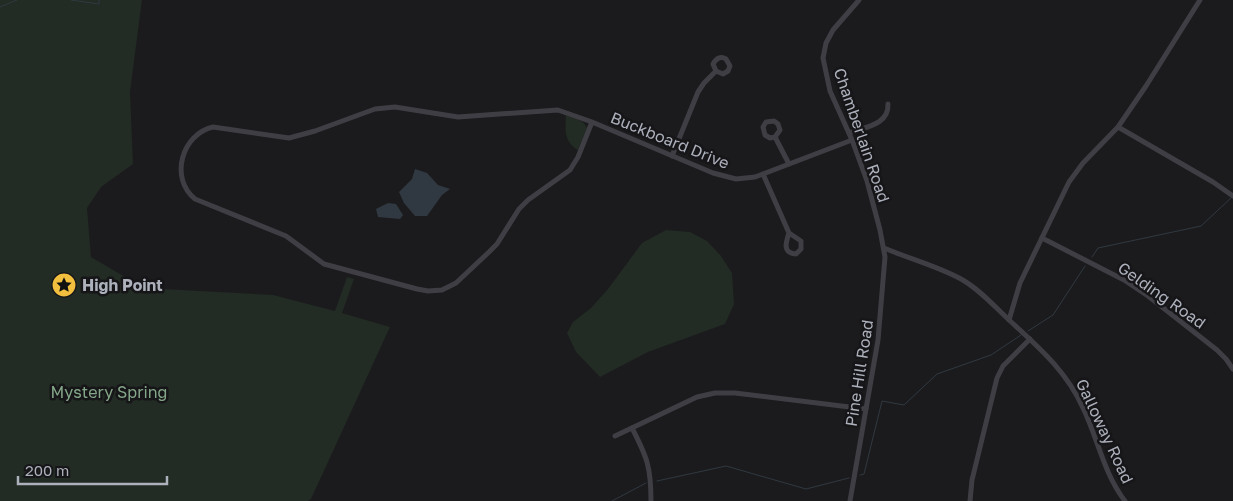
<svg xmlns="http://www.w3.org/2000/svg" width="1233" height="501" viewBox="0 0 1233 501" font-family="'Golos Text',sans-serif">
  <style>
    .green { fill: #222b24 }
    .water { fill: #303941 }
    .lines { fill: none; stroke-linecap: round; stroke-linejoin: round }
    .stream { stroke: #303941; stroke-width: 1 }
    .street { stroke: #3e3e44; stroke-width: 5 }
    .labels { text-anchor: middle; stroke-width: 5; stroke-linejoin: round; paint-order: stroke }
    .street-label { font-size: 16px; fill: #adb1bc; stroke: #161518 }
    .poi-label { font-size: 16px; font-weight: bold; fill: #adb1bc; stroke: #161518; text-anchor: start }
    .park-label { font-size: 16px; fill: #85a789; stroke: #161518 }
  </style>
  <rect width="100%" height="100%" fill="#1b1b1d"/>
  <g class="green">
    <polygon points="0,0 142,0 130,92 133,164 101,187 87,208 91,257 144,288 273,295 335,311 347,277 354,279 342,313 390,327 311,499 308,501 0,501"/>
    <path d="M566 115C574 118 584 120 587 128L578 150C564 142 565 130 566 115Z"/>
    <polygon points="666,230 690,232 707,241 721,256 732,273 734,304 725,324 648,352 600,377 576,352 567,333 573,322 591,308 608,289 642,243"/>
  </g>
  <g class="water">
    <polygon points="415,169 427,173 438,185 450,189 442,195 427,216 415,216 404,203 399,192 412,179"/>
    <polygon points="388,203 396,204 403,215 400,219 378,217 376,209"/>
  </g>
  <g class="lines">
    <g class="stream">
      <polyline points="71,0 99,4 99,0"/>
      <polyline points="0,7 17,0"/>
      <polyline points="1092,257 1098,248 1201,226 1232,197"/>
      <polyline points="1028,331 1053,315 1085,266"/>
      <polyline points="860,475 864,474 882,401 904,405 937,374 991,355 1021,335"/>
      <polyline points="657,481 726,466 806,489 849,478"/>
      <polyline points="612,501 646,483"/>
    </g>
    <g class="street">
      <path d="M592 122 558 110 458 117 395 107 375 109 315 131 289 138 213 127C182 134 169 178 195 199L286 236 324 264 417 289 428 291 442 290 456 283 489 252 497 244 519 209 528 200 570 170 578 157 592 122 713 173 736 179 755 177 852 140"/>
      <polyline points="1118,127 1213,182 1233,196"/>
      <path d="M849 133C865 127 889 125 888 104"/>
      <polyline points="775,137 770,138 765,135 763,127 766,122 774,121 778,124 780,130 775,137 789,164"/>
      <path d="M672 156 698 92 704 83 716 71 723 74 728 71 730 66 726 59C721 56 716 58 713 64L716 71"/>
      <path d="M763 174 789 233 801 241V249L796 254C782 253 786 242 789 233"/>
      <polyline points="1042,238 1124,280 1148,296 1217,350 1226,359 1233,369"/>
      <path d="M884 248C910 259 937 266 961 279 979 289 993 305 1008 319 1037 346 1066 370 1083 408 1098 439 1104 474 1125 501"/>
      <polyline points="1009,320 1020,283 1069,182 1083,163 1118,127 1146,86 1200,0"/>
      <path d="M632 428C647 457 651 467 651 501"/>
      <polyline points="615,436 697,397 715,393 735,393 866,409"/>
      <polyline points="850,501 878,340 885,257 880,230 867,181 852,140 830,91 823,58 826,43 833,30 859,0"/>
      <polyline points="970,501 972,480 997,378 1003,366 1030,339"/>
    </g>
  </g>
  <defs>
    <symbol id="sight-disc" viewBox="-11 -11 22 22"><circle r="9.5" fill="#f2bf3e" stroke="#161518"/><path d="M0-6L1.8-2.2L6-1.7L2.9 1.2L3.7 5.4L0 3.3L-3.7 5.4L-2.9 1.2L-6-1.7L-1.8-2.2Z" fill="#111"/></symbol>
  </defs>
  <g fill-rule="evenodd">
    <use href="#sight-disc" x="50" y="271" width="28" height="28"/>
  </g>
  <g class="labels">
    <g class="street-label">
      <text transform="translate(862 135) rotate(71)" y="6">Chamberlain Road</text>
      <text transform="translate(670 140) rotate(22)" y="6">Buckboard Drive</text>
      <text transform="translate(1162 295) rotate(35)" y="6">Gelding Road</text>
      <text transform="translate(859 373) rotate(-81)" y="6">Pine Hill Road</text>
      <text transform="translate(1105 431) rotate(65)" y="6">Galloway Road</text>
    </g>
    <g class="poi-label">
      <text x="82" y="291">High Point</text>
    </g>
    <g class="park-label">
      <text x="109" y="398">Mystery Spring</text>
    </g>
  </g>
  <path d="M18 476v8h149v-8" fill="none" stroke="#adb1bc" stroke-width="2.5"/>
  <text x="25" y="476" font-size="15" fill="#adb1bc" stroke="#161518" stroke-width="4" paint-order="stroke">200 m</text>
</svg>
